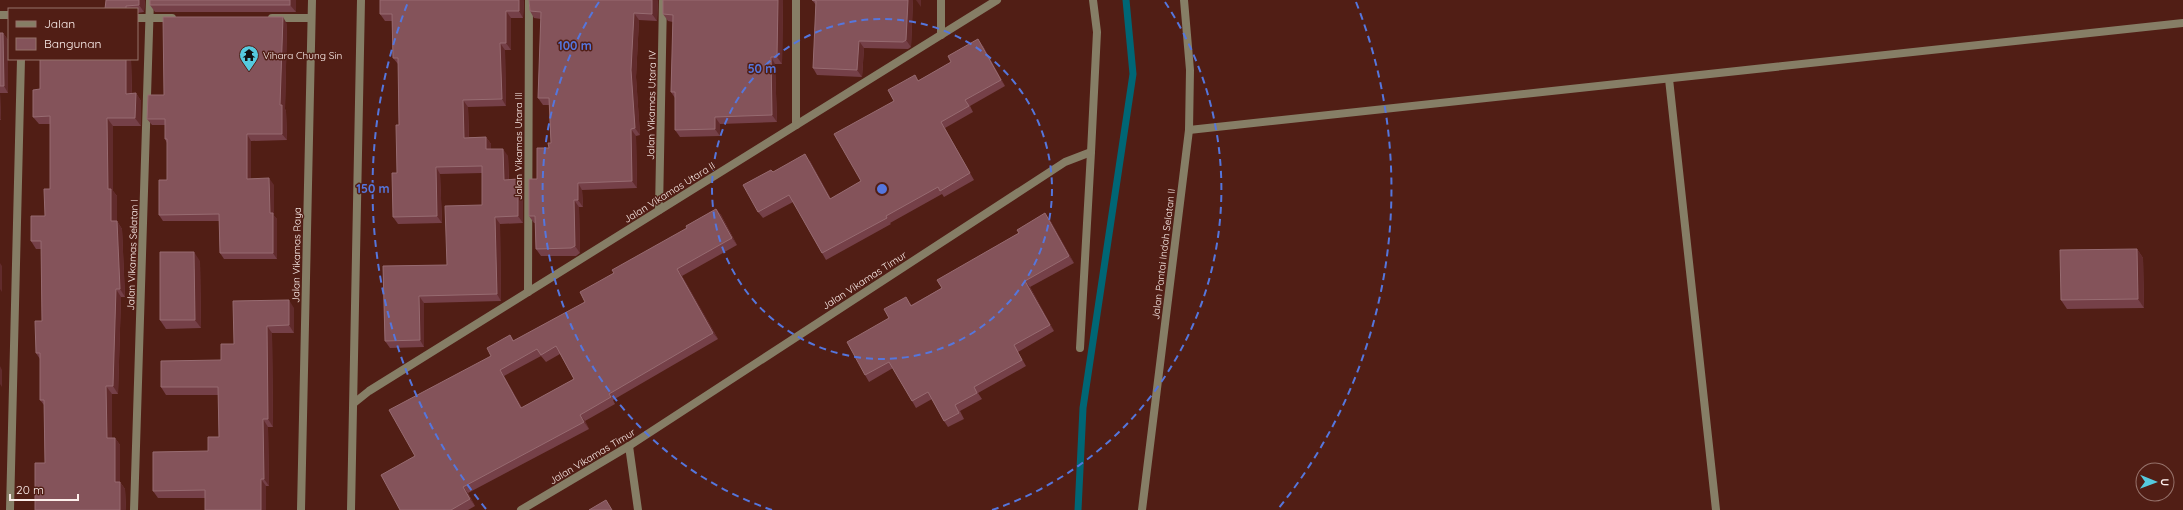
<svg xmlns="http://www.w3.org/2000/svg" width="2183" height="510" viewBox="0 0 2183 510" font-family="Quicksand,sans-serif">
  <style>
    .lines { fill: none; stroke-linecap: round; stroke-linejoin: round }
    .stream { stroke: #006675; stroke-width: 7 }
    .lane { stroke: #867e66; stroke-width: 8 }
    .street { stroke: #867e66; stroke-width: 8 }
    .wall { fill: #754048; fill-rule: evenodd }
    .shaded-wall { fill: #612b2c }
    .building { fill: #84535a; stroke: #976b71; fill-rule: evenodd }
    .ring { fill: none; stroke: #5576dd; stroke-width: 2; stroke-dasharray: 7 5 }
    .labels { text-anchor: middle; stroke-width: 3; stroke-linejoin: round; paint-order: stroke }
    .poi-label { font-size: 10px; fill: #fdefec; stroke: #511e15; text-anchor: start }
    .street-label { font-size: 10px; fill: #fdefec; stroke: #511e15 }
    .centre { fill: #5576dd; stroke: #511e15; stroke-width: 2 }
    .ring-label { font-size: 12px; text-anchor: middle; font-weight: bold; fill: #5576dd; stroke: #511e15; stroke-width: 3; stroke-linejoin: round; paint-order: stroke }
  </style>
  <rect width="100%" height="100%" fill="#511e15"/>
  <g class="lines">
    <polyline class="stream" points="1078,510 1083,408 1133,74 1126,0"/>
    <g class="lane">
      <polyline points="1669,79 1716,510"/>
      <polyline points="1189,130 2183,23"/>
    </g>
    <g class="street">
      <polyline points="0,15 9,15"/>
      <polyline points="137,18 172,18"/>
      <polyline points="272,18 311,18"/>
      <polyline points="941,35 941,0"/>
      <polyline points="796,125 796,0"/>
      <polyline points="659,210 663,0"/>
      <polyline points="528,292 529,0"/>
      <polyline points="1080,348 1091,152"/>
      <polyline points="354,403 369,391 997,0"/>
      <polyline points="629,446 638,510"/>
      <polyline points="10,510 21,59"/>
      <polyline points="134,510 150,0"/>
      <polyline points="301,510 312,0"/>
      <polyline points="351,510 361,0"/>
      <polyline points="521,510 629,446 1065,162 1091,152 1097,32 1093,0"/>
      <polyline points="1142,510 1189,130 1190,70 1184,0"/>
    </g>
  </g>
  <g class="wall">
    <polygon points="145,0 144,12 137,13 137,9 105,9"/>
    <polygon points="150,0 296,0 296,12 155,12 150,5"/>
    <polygon points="380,0 524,0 523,18 511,18 511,50 505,50 506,106 468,107 469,137 486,137 491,144 491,149 508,156 509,180 523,186 523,223 500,224 501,301 424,303 424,347 390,348 385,341 383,266 447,265 482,205 482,173 440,174 442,223 398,224 393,217 397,173 399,125 398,64 393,58 392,21 385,21 380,14"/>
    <polygon points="529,0 658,0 657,21 639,20 636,77 640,135 636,136 637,188 582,190 583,207 579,207 580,253 576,256 541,256 536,249 535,223 534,223 529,216 537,179 549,148 551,143 549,105 543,105 538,98 541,19 534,18 530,11"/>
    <polygon points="783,0 782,64 775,64 777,122 720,124 720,136 680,137 675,130 675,98 671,92 673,22 668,21 663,14"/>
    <polygon points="812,0 913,0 911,47 908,49 864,48 862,77 817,75 813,68 816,5"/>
    <polygon points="287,24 285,109 286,111 287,140 251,141 251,179 274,185 274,216 277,219 277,259 224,259 220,253 219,221 163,221 159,215 167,180 167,143 165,139 165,125 152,125 147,119 164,95"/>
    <polygon points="0,33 3,33 8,40 8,93 0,93 1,120 0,120"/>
    <polygon points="983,46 1005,86 970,106 973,112 945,128 974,180 944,197 942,194 890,223 891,224 826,260 822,253 793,202 763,218 758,212 773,172 810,161 831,199 861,181 894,101 919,80"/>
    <polygon points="40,59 131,59 132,94 136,93 141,101 141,126 113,126 113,191 117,196 117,221 122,229 125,297 121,297 118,394 112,394 112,438 115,438 120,445 120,482 125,489 126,510 35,510 45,463 44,405 40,400 40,359 36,353 42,321 41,249 36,249 31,241 45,216 50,189 50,124 39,124 33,117 40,89"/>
    <path d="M716 209 721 215 737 245 682 276 718 339 613 400 615 404 585 421 589 429 468 493 475 506 468 510H400L415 456 491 356 510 335 514 341 585 302 614 273 687 228ZM560 354 574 379 522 408 504 376 541 356 546 362Z"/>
    <polygon points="1050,220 1074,263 1030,287 1054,331 1018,352 1026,366 978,393 982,399 960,411 964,419 948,427 944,421 932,399 916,408 912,401 893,368 869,382 865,375 889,318 910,303 911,305 942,288 1019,233"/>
    <polygon points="2137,249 2143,258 2144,308 2067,309 2061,300"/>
    <polygon points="200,261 201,328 166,329 160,320"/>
    <polygon points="294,308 294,333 272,333 273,427 268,427 269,486 266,486 205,498 158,498 153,491 208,451 219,437 218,395 166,395 161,387 221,360 234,344"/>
  </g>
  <g class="shaded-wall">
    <polygon points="139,0 145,0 144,12 139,5"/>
    <polygon points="290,0 296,0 296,12 290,5"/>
    <polygon points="519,0 524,0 523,18 519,11"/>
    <polygon points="652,0 658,0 657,21 652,14"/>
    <polygon points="778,0 783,0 782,64 777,57"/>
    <polygon points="908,0 913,0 911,47 906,40"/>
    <polygon points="916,0 921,0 921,7"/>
    <polygon points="506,11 511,18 511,50 506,43"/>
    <polygon points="634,13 639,20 636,77 640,135 635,128 631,70"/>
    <polygon points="283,17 287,24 285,109 286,111 287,140 282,134 280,105"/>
    <polygon points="3,33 8,40 8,93 4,86"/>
    <polygon points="978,39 983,46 1005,86 1001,80"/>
    <polygon points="859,41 864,48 862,77 857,70"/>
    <polygon points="500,43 505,50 506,106 502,99"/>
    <polygon points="771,57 775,64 777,122 772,115"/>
    <polygon points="126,59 131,59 132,101 126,94"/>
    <polygon points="0,93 1,120 0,119"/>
    <polygon points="136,93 141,101 141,126 135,118"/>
    <polygon points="463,100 468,107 469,145 464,138"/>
    <polygon points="715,117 720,124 720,136 715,129"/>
    <polygon points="107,118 113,126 113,191 117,196 117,229 111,221 108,189"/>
    <polygon points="941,122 945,128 974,180 970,173"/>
    <polygon points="631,129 636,136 637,188 632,181"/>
    <polygon points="247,134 251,141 251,185 247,179"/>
    <polygon points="486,137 491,144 491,156 486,149"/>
    <polygon points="503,149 508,156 509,187 504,180"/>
    <polygon points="805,154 810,161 834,205 830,199"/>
    <polygon points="436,167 440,174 442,223 437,216"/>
    <polygon points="269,178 274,185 274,216 277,219 277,259 273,253 270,213"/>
    <polygon points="518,179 523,186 523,223 518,216"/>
    <polygon points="578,183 582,190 583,207 578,200"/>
    <polygon points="574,200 579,207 580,253 575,246"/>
    <polygon points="716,209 721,215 737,245 732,238"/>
    <polygon points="1045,213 1050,220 1074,263 1069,256"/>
    <polygon points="495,217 500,224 501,301 497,294"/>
    <polygon points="117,221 122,229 125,297 120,289"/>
    <polygon points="2137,249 2143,258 2144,308 2138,299"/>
    <polygon points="194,252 200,261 201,328 195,320"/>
    <polygon points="0,263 2,266 2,292 0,289"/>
    <polygon points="677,269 682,276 718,339 713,333"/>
    <polygon points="1025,281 1030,287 1054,331 1050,325"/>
    <polygon points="116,289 121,297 118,394 113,386"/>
    <polygon points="419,296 424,303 424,347 420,340"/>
    <polygon points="289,300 294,308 294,333 289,325"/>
    <polygon points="267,326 272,333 273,427 268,419"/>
    <polygon points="0,366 2,370 2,387 0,384"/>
    <polygon points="500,370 504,376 526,415 521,408"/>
    <polygon points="106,386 112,394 112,446 107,438"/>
    <polygon points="580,415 585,421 589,429 584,422"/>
    <polygon points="263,419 268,427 269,486 264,479"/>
    <polygon points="115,438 120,445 120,482 125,489 126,510 120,510 115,482"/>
    <polygon points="261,479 266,486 266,510 261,510"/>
    <polygon points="463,487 468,493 475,506 470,499"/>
  </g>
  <g class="building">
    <polygon points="106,0 139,0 139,5 126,6 126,9 105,9"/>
    <rect x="150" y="0" width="140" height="5"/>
    <polygon points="380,0 519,0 519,11 506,11 506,43 500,43 502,99 463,100 464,138 486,137 486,149 503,149 504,180 518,179 518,216 495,217 497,294 419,296 420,340 385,341 383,266 447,265 445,206 482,205 482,166 436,167 437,216 393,217 392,173 397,173 396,125 399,125 398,58 393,58 392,14 380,14"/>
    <polygon points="529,0 652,0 652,14 634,13 631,70 635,128 631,129 632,181 578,183 578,200 574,200 575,246 571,248 536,249 535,216 529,216 529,179 537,179 537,148 549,148 548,143 551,143 549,98 538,98 541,12 530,11"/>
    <polygon points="663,0 778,0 777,57 771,57 772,115 715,117 715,129 675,130 675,92 671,92 673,15 663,14"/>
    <polygon points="812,0 908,0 906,40 903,42 859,41 857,70 813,68 816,1"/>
    <polygon points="163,17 283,17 280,105 282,105 282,134 247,134 247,179 269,178 270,213 273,213 273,253 220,253 219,214 159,215 159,180 167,180 167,139 165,139 165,119 147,119 148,95 164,95"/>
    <polygon points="0,33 3,33 4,86 0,86"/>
    <polygon points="978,39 1001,80 965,100 969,106 941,122 970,173 940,191 938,187 886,216 887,218 822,253 789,195 758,212 743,185 771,170 773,172 805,154 830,199 861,181 834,134 894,101 888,90 915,75 918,81 951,62 948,56"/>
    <polygon points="40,59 126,59 126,94 136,93 135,118 107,118 108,189 111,189 111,221 117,221 120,289 116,289 113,386 106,386 107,438 115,438 115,482 120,482 120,510 35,510 35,463 45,463 44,400 40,400 40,353 36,353 35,321 42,321 41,241 31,241 31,216 45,216 44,189 50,189 50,116 33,117 33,90 40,89"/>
    <path d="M716 209 732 238 677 269 713 333 609 394 611 397 580 415 584 422 463 487 470 499 451 510H400L381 475 415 456 389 410 491 356 487 348 510 335 513 341 585 302 580 292 614 273 612 270 687 228 686 226ZM556 346 574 379 521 408 500 370 537 349 541 355Z"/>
    <polygon points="1045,213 1069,256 1025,281 1050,325 1014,345 1022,360 974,387 977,393 955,405 959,413 944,421 928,392 912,401 889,362 865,375 847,342 889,318 884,309 906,297 911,306 942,288 937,280 1019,233 1017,230"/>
    <polygon points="2137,249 2138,299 2061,300 2060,250"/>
    <polygon points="160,252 194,252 195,320 160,320"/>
    <polygon points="289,300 289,325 267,326 268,419 263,419 264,479 261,479 261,510 205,510 205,490 153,491 153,452 208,451 208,437 219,437 218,387 161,387 161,361 221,360 221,344 234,344 233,301"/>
    <polygon points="606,500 612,510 589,510"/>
  </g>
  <g class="ring">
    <circle cx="882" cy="189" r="170"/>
    <path d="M772 510A339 339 0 0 1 599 2M1165 2A339 339 0 0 1 992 510"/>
    <path d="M486 509A509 509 0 0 1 408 2M1356 2A509 509 0 0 1 1278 509"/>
  </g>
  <defs>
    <symbol id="temple-pin" viewBox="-11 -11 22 30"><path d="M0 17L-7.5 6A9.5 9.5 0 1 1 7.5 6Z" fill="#55cadf" stroke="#511e15"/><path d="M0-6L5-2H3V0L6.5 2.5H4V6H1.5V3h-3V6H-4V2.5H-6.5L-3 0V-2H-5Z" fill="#111"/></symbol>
  </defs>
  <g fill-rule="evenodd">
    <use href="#temple-pin" x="238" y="44" width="22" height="30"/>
  </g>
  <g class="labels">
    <g class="poi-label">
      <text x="263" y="59">Vihara Chung Sin</text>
    </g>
    <g class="street-label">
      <text transform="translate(651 105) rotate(-89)" y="4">Jalan Vikamas Utara IV</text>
      <text transform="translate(518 146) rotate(-90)" y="4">Jalan Vikamas Utara III</text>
      <text transform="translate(669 192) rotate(-32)" y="4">Jalan Vikamas Utara II</text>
      <text transform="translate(1163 254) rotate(-83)" y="4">Jalan Pantai Indah Selatan II</text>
      <text transform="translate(132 255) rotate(-88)" y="4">Jalan Vikamas Selatan I</text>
      <text transform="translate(296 255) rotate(-89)" y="4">Jalan Vikamas Raya</text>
      <text transform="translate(864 280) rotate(-33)" y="4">Jalan Vikamas Timur</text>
      <text transform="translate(592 456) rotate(-31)" y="4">Jalan Vikamas Timur</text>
    </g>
  </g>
  <circle cx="882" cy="189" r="6" class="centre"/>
  <g class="ring-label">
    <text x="575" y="50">100 m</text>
    <text x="762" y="73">50 m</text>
    <text x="373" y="193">150 m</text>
  </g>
  <rect x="8" y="8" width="130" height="52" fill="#511e15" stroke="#96726b"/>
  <rect x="16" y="21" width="20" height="6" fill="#867e66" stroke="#96726b"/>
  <text x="44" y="28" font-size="12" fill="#fdefec">Jalan</text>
  <rect x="16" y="38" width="20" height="12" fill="#84535a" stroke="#96726b"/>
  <text x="44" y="48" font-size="12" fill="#fdefec">Bangunan</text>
  <g transform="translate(2155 482) rotate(91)"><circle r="19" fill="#511e15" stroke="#96726b"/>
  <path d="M0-3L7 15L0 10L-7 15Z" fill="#55cadf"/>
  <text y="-6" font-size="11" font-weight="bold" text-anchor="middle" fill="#fdefec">U</text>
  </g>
  <path d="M10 494v6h68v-6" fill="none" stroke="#fdefec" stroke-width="2"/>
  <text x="16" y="494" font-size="12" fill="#fdefec" stroke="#511e15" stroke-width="3" paint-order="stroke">20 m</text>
</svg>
